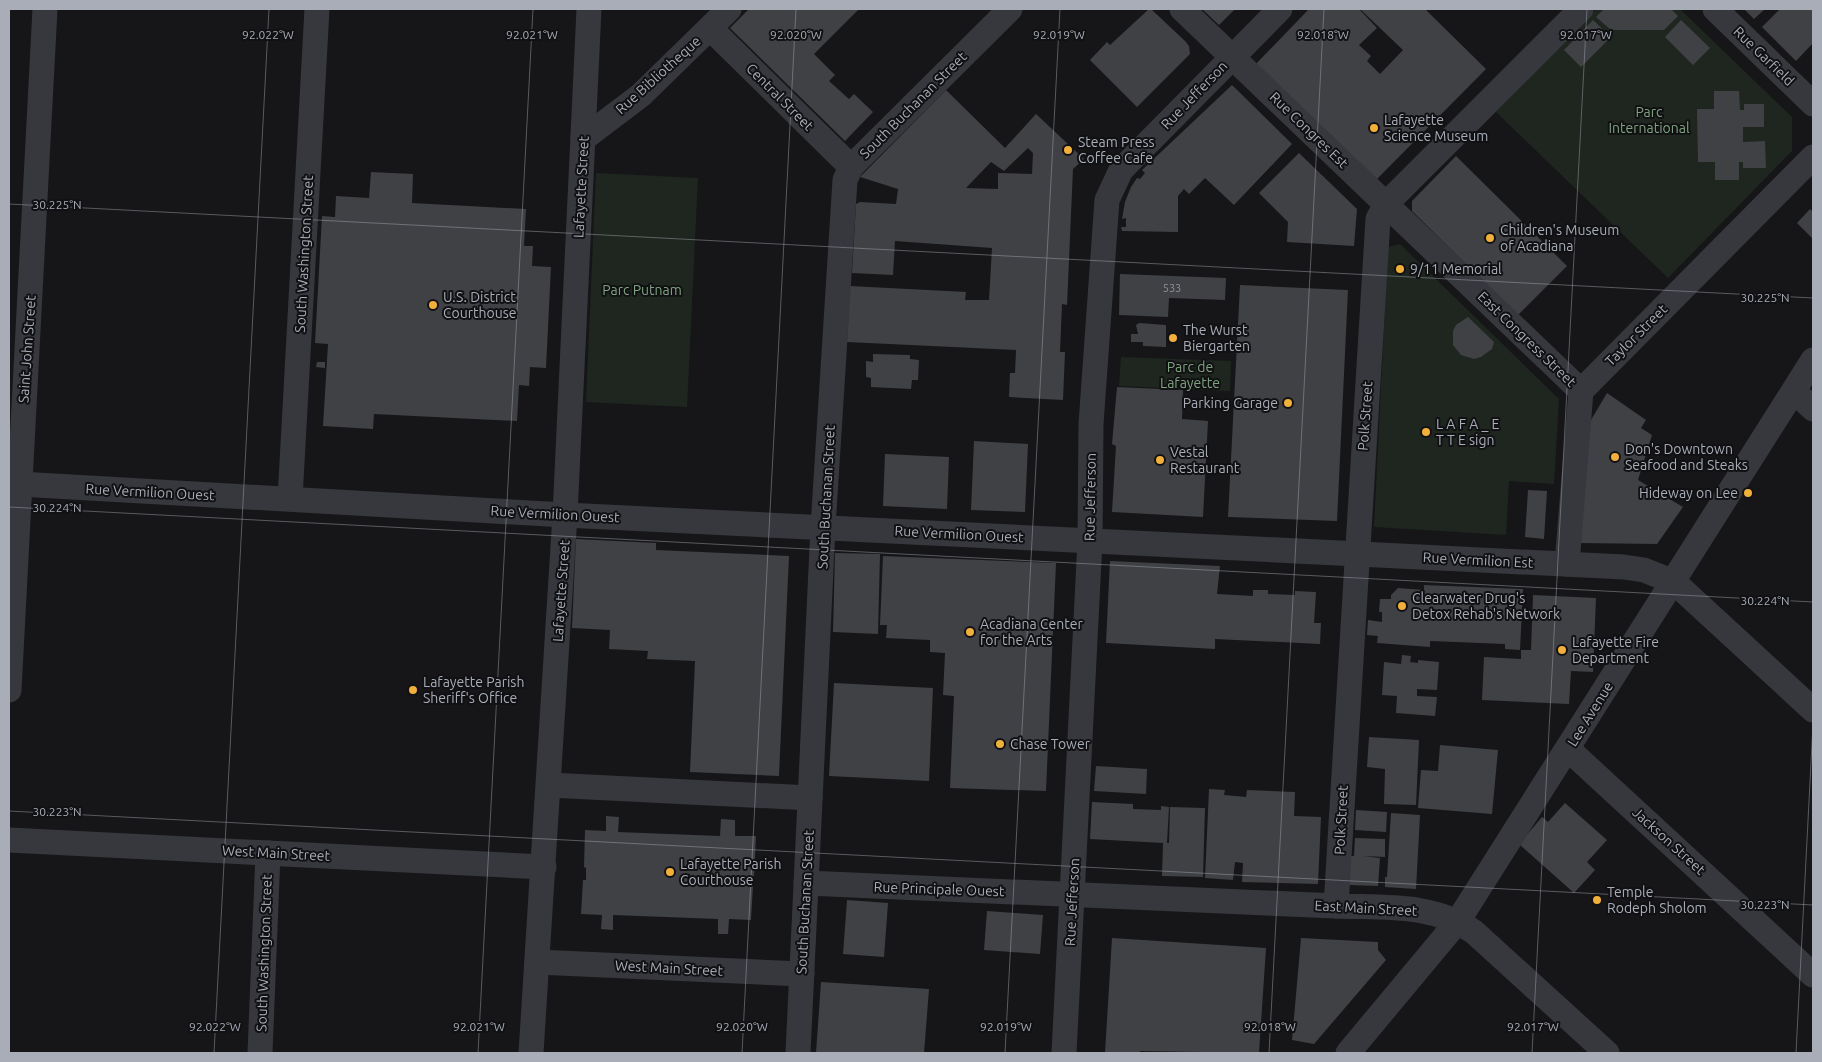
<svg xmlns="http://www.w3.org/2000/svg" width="1822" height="1062" viewBox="0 0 1822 1062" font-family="Ubuntu,sans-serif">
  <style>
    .green { fill: #1e261f }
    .building { fill: #404145; fill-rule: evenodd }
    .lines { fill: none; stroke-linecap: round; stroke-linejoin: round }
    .minor { stroke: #37383d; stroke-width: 25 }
    .ticks { fill: none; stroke: #a8adb8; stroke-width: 1; stroke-opacity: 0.45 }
    .poi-dot { fill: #f2b134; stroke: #111113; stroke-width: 2 }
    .labels { text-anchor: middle; stroke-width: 4; stroke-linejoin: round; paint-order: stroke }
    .number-label { font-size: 11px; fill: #8e929b }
    .street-label { font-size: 14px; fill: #a8adb8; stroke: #111113 }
    .park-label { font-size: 14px; fill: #7fa381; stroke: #111113 }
    .poi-label { font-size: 14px; fill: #a8adb8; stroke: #111113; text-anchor: start }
    .ticks-label { font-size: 12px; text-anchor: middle; fill: #a8adb8; stroke: #111113; stroke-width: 4; stroke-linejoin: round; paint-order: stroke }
  </style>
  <rect width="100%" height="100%" fill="#161618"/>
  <g class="green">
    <polygon points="1596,9 1680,9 1792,117 1792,151 1668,278 1496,112"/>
    <polygon points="596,173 698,178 687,407 586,402"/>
    <polygon points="1400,244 1559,399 1554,484 1509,481 1506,535 1374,527 1388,247"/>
    <polygon points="1121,357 1231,361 1230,391 1119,386"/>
  </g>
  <g class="building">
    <polygon points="749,9 859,9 814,54 835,75 829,81 849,99 854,94 873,112 845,141 730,28"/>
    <polygon points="1149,9 1151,9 1185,41 1189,46 1190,54 1137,107 1090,60 1107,42 1110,45"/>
    <polygon points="1202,9 1235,9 1219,25"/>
    <polygon points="1309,9 1359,9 1377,28 1359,45 1371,56 1367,61 1380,74 1403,50 1360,9 1425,9 1486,69 1375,181 1255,65"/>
    <polygon points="1604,9 1671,9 1678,16 1664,30 1611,30 1596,17"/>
    <polygon points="1744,9 1765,9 1754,19"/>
    <polygon points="1780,9 1813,9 1813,43 1796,61 1762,27"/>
    <polygon points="1593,20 1611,37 1581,67 1564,50"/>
    <polygon points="1681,20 1710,48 1693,65 1665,37"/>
    <polygon points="1232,85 1292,144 1234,205 1205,178 1189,194 1184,189 1178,196 1178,232 1122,231 1121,227 1126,227 1126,218 1122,219 1125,202 1131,187 1137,178 1140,179 1145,173 1142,170"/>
    <path d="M946 90 1005 148 1036 114 1084 159 1073 169 1067 305 1062 304 1060 352H1065L1063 400 1009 397 1010 373H1015L1016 350 847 342 850 286 966 292 965 300H989L992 248 895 241 893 275 852 273 856 204 860 202 896 204 898 189 860 177ZM1028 148 1033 153 1032 174 998 173V189L966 188 991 162 1004 171Z"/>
    <polygon points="1714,91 1739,91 1740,110 1744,110 1744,104 1764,104 1764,127 1743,127 1743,142 1765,141 1766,168 1743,168 1743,162 1739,162 1739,180 1715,180 1715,162 1698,162 1697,109 1714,109"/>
    <polygon points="1299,153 1357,209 1354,246 1287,242 1288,222 1259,193"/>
    <polygon points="1456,156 1567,266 1518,315 1412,211 1412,201"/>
    <polygon points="371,172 413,174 412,203 526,209 524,246 533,246 532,266 551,267 546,368 530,367 529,386 519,385 517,421 374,414 373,429 323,426 328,344 315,343 322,216 335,217 336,196 369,198"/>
    <polygon points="1810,209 1813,212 1813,239 1797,223"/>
    <polygon points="1120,274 1226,278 1225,300 1169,298 1168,317 1119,315"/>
    <polygon points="1240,285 1348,290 1337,521 1228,517"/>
    <polygon points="1468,317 1494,342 1492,349 1481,357 1474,359 1461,355 1453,345 1453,331 1456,325"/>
    <polygon points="1139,323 1166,325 1166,347 1143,346 1143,342 1131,342 1131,334 1138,334 1136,325"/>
    <polygon points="873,354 910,355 910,359 919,360 918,380 912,380 911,389 871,387 871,378 866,377 866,361 873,362"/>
    <polygon points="317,362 325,362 325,368 316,367"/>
    <polygon points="1117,387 1183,390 1182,419 1208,421 1203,517 1112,512 1116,446 1112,444"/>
    <polygon points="1607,393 1646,420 1641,428 1652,435 1638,480 1683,507 1657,544 1578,543 1588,425"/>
    <polygon points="974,441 1028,444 1025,512 971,510"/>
    <polygon points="885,454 949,457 947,509 883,506"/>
    <polygon points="1528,490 1547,491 1544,539 1525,537"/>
    <polygon points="576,539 656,543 656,550 789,556 779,776 690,772 695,661 647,659 648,651 609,649 610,630 572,628"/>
    <polygon points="835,553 880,554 878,634 833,632"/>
    <polygon points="883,556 1056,563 1046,791 950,788 954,696 943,695 945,653 930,652 930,640 886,638 887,625 880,625"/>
    <polygon points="1110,561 1220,566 1217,594 1253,596 1253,590 1268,590 1268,594 1295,595 1295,591 1316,592 1314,623 1321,623 1320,644 1215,639 1215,649 1106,643"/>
    <polygon points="1424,585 1523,589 1520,650 1505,649 1505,644 1430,641 1430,647 1377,643 1378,636 1367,635 1368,620 1382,622 1382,612 1379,612 1380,599 1391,599 1391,595 1398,588 1424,590"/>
    <polygon points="1533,595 1596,598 1593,672 1571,671 1569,704 1482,700 1484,657 1521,659 1521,650 1531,650"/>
    <polygon points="1402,655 1411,656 1410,662 1418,663 1418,660 1439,662 1437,690 1417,689 1417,696 1437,697 1435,716 1396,713 1397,696 1382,695 1384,662 1401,664"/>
    <polygon points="834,683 933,688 929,781 829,776"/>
    <polygon points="1369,737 1419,740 1416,805 1384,804 1385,769 1367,767"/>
    <polygon points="1440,745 1498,750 1492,814 1418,808 1421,770 1438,771"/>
    <polygon points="1096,766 1147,769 1146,794 1094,791"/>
    <polygon points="1209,789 1225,790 1224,795 1246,797 1247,790 1295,792 1294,816 1321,817 1318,884 1242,882 1243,863 1235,862 1233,880 1205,878"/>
    <polygon points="1092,802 1133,804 1133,809 1161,810 1161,806 1169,807 1167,843 1169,843 1170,807 1205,808 1203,877 1162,876 1163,843 1090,839"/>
    <polygon points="1565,803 1607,840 1587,862 1595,870 1574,893 1519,844 1542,817 1548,822"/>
    <polygon points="1356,810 1387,812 1386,832 1355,830"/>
    <polygon points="1391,813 1420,815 1416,889 1385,887 1385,877 1387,877"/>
    <polygon points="606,816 619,817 618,832 720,836 721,819 735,820 735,836 756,836 754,876 750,876 749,886 753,886 751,920 729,919 728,934 718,934 718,919 613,915 613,930 601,929 602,915 581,914 583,880 586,880 586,868 584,867 585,830 606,831"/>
    <polygon points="1355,838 1385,839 1385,857 1363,856 1380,858 1378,886 1349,885 1350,856 1354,856"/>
    <polygon points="847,900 888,903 884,957 843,954"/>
    <polygon points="987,911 1043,915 1040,954 984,950"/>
    <polygon points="1112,938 1266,948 1259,1053 1140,1051 1140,1053 1105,1053"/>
    <polygon points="1301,938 1378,942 1378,950 1386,960 1314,1044 1292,1040"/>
    <polygon points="821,982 929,989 924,1053 816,1053"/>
  </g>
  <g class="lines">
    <g class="minor">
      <polyline points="1182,9 1581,391"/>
      <polyline points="1715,9 1813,104"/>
      <polyline points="710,28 851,167"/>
      <polyline points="583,139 641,95 729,9"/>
      <polyline points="1794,391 1813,409"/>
      <polyline points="19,484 565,515 1624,567 1644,570 1674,582 1813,710"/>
      <polyline points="290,499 317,9"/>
      <polyline points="1567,564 1581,391 1813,157"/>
      <polyline points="9,690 45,9"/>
      <polyline points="1568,749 1813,975"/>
      <polyline points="549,785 810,798"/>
      <polyline points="9,840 544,867"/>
      <path d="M806 883 1336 906C1384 908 1433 903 1474 932L1607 1053"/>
      <polyline points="1336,906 1378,219 1386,204 1581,9"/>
      <polyline points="537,962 802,974"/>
      <polyline points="260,1053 268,853"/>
      <polyline points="531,1053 565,515 589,9"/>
      <polyline points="798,1053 823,527 845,180 851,167 1010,9"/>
      <polyline points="1064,1053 1090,541 1091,424 1107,200 1121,170 1280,9"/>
      <polyline points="1348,1053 1458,921 1813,360"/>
    </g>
  </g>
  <path class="ticks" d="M9 204 1813 298M9 507 1813 602M9 811 1813 905M214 1053 269 9M478 1053 533 9M742 1053 796 9M1005 1053 1060 9M1269 1053 1324 9M1532 1053 1587 9M1796 1053 1813 724"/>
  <g class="poi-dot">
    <circle cx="1374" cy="128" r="5"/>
    <circle cx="1068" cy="150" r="5"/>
    <circle cx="1490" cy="238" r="5"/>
    <circle cx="1400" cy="269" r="5"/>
    <circle cx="433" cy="305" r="5"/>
    <circle cx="1173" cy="338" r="5"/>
    <circle cx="1288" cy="403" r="5"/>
    <circle cx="1426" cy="432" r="5"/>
    <circle cx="1615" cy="457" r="5"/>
    <circle cx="1160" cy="460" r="5"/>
    <circle cx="1748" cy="493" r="5"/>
    <circle cx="1402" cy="606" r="5"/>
    <circle cx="970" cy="632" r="5"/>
    <circle cx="1562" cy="650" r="5"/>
    <circle cx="413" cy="690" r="5"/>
    <circle cx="1000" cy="744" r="5"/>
    <circle cx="670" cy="872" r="5"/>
    <circle cx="1597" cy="900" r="5"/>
  </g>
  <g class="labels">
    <g class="number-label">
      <text x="1172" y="292">533</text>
    </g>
    <g class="street-label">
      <text transform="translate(1764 56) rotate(44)" y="5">Rue Garfield</text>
      <text transform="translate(658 75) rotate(-42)" y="5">Rue Bibliotheque</text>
      <text transform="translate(1194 95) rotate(-46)" y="5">Rue Jefferson</text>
      <text transform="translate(780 97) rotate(45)" y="5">Central Street</text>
      <text transform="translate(913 105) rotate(-45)" y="5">South Buchanan Street</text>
      <text transform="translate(1309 130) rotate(44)" y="5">Rue Congres Est</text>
      <text transform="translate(581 187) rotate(-87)" y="5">Lafayette Street</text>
      <text transform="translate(304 254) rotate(-87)" y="5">South Washington Street</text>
      <text transform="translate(1636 335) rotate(-45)" y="5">Taylor Street</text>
      <text transform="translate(1527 339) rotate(44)" y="5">East Congress Street</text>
      <text transform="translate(27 349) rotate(-86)" y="5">Saint John Street</text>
      <text transform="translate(1365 416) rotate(-86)" y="5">Polk Street</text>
      <text transform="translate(150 492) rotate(3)" y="5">Rue Vermilion Ouest</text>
      <text transform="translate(826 497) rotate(-87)" y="5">South Buchanan Street</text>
      <text transform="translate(1090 497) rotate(-89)" y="5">Rue Jefferson</text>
      <text transform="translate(555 514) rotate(3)" y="5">Rue Vermilion Ouest</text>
      <text transform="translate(959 534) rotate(3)" y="5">Rue Vermilion Ouest</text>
      <text transform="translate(1478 560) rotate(3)" y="5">Rue Vermilion Est</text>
      <text transform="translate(561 591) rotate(-86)" y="5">Lafayette Street</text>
      <text transform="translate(1590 714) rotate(-58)" y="5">Lee Avenue</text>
      <text transform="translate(1341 820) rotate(-87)" y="5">Polk Street</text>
      <text transform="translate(1669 841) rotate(42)" y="5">Jackson Street</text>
      <text transform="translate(276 853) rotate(3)" y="5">West Main Street</text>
      <text transform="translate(939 889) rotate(2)" y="5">Rue Principale Ouest</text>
      <text transform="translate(805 902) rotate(-87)" y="5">South Buchanan Street</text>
      <text transform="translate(1072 902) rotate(-87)" y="5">Rue Jefferson</text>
      <text transform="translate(1366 908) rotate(3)" y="5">East Main Street</text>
      <text transform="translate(264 953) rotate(-88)" y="5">South Washington Street</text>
      <text transform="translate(669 968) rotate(3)" y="5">West Main Street</text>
    </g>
    <g class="park-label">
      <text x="1649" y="117">Parc<tspan x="1649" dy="16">International</tspan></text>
      <text x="642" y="295">Parc Putnam</text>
      <text x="1190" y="372">Parc de<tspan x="1190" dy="16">Lafayette</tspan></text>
    </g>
    <g class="poi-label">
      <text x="1384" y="125">Lafayette<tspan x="1384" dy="16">Science Museum</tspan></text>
      <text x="1078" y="147">Steam Press<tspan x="1078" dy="16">Coffee Cafe</tspan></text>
      <text x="1500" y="235">Children's Museum<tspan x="1500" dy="16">of Acadiana</tspan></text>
      <text x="1410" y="274">9/11 Memorial</text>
      <text x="443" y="302">U.S. District<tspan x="443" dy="16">Courthouse</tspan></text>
      <text x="1183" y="335">The Wurst<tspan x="1183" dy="16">Biergarten</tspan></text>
      <text x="1278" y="408" text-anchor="end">Parking Garage</text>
      <text x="1436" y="429">L A F A _ E<tspan x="1436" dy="16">T T E sign</tspan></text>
      <text x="1625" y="454">Don's Downtown<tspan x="1625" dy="16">Seafood and Steaks</tspan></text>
      <text x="1170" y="457">Vestal<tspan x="1170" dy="16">Restaurant</tspan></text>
      <text x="1738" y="498" text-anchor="end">Hideway on Lee</text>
      <text x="1412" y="603">Clearwater Drug's<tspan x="1412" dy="16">Detox Rehab's Network</tspan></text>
      <text x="980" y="629">Acadiana Center<tspan x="980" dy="16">for the Arts</tspan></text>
      <text x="1572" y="647">Lafayette Fire<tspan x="1572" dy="16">Department</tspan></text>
      <text x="423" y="687">Lafayette Parish<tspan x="423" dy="16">Sheriff's Office</tspan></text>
      <text x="1010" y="749">Chase Tower</text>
      <text x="680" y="869">Lafayette Parish<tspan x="680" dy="16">Courthouse</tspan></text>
      <text x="1607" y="897">Temple<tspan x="1607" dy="16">Rodeph Sholom</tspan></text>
    </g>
  </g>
  <g class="ticks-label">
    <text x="1586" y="39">92.017°W</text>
    <text x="268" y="39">92.022°W</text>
    <text x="532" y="39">92.021°W</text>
    <text x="796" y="39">92.020°W</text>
    <text x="1059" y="39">92.019°W</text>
    <text x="1323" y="39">92.018°W</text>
    <text x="57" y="209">30.225°N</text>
    <text x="1765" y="302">30.225°N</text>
    <text x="57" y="512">30.224°N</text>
    <text x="1765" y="605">30.224°N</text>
    <text x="57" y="816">30.223°N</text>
    <text x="1765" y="909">30.223°N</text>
    <text x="215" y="1031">92.022°W</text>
    <text x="479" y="1031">92.021°W</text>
    <text x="742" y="1031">92.020°W</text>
    <text x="1006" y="1031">92.019°W</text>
    <text x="1270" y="1031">92.018°W</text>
    <text x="1533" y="1031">92.017°W</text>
  </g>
  <rect width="1822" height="1062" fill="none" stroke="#a8adb8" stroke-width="20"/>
</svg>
